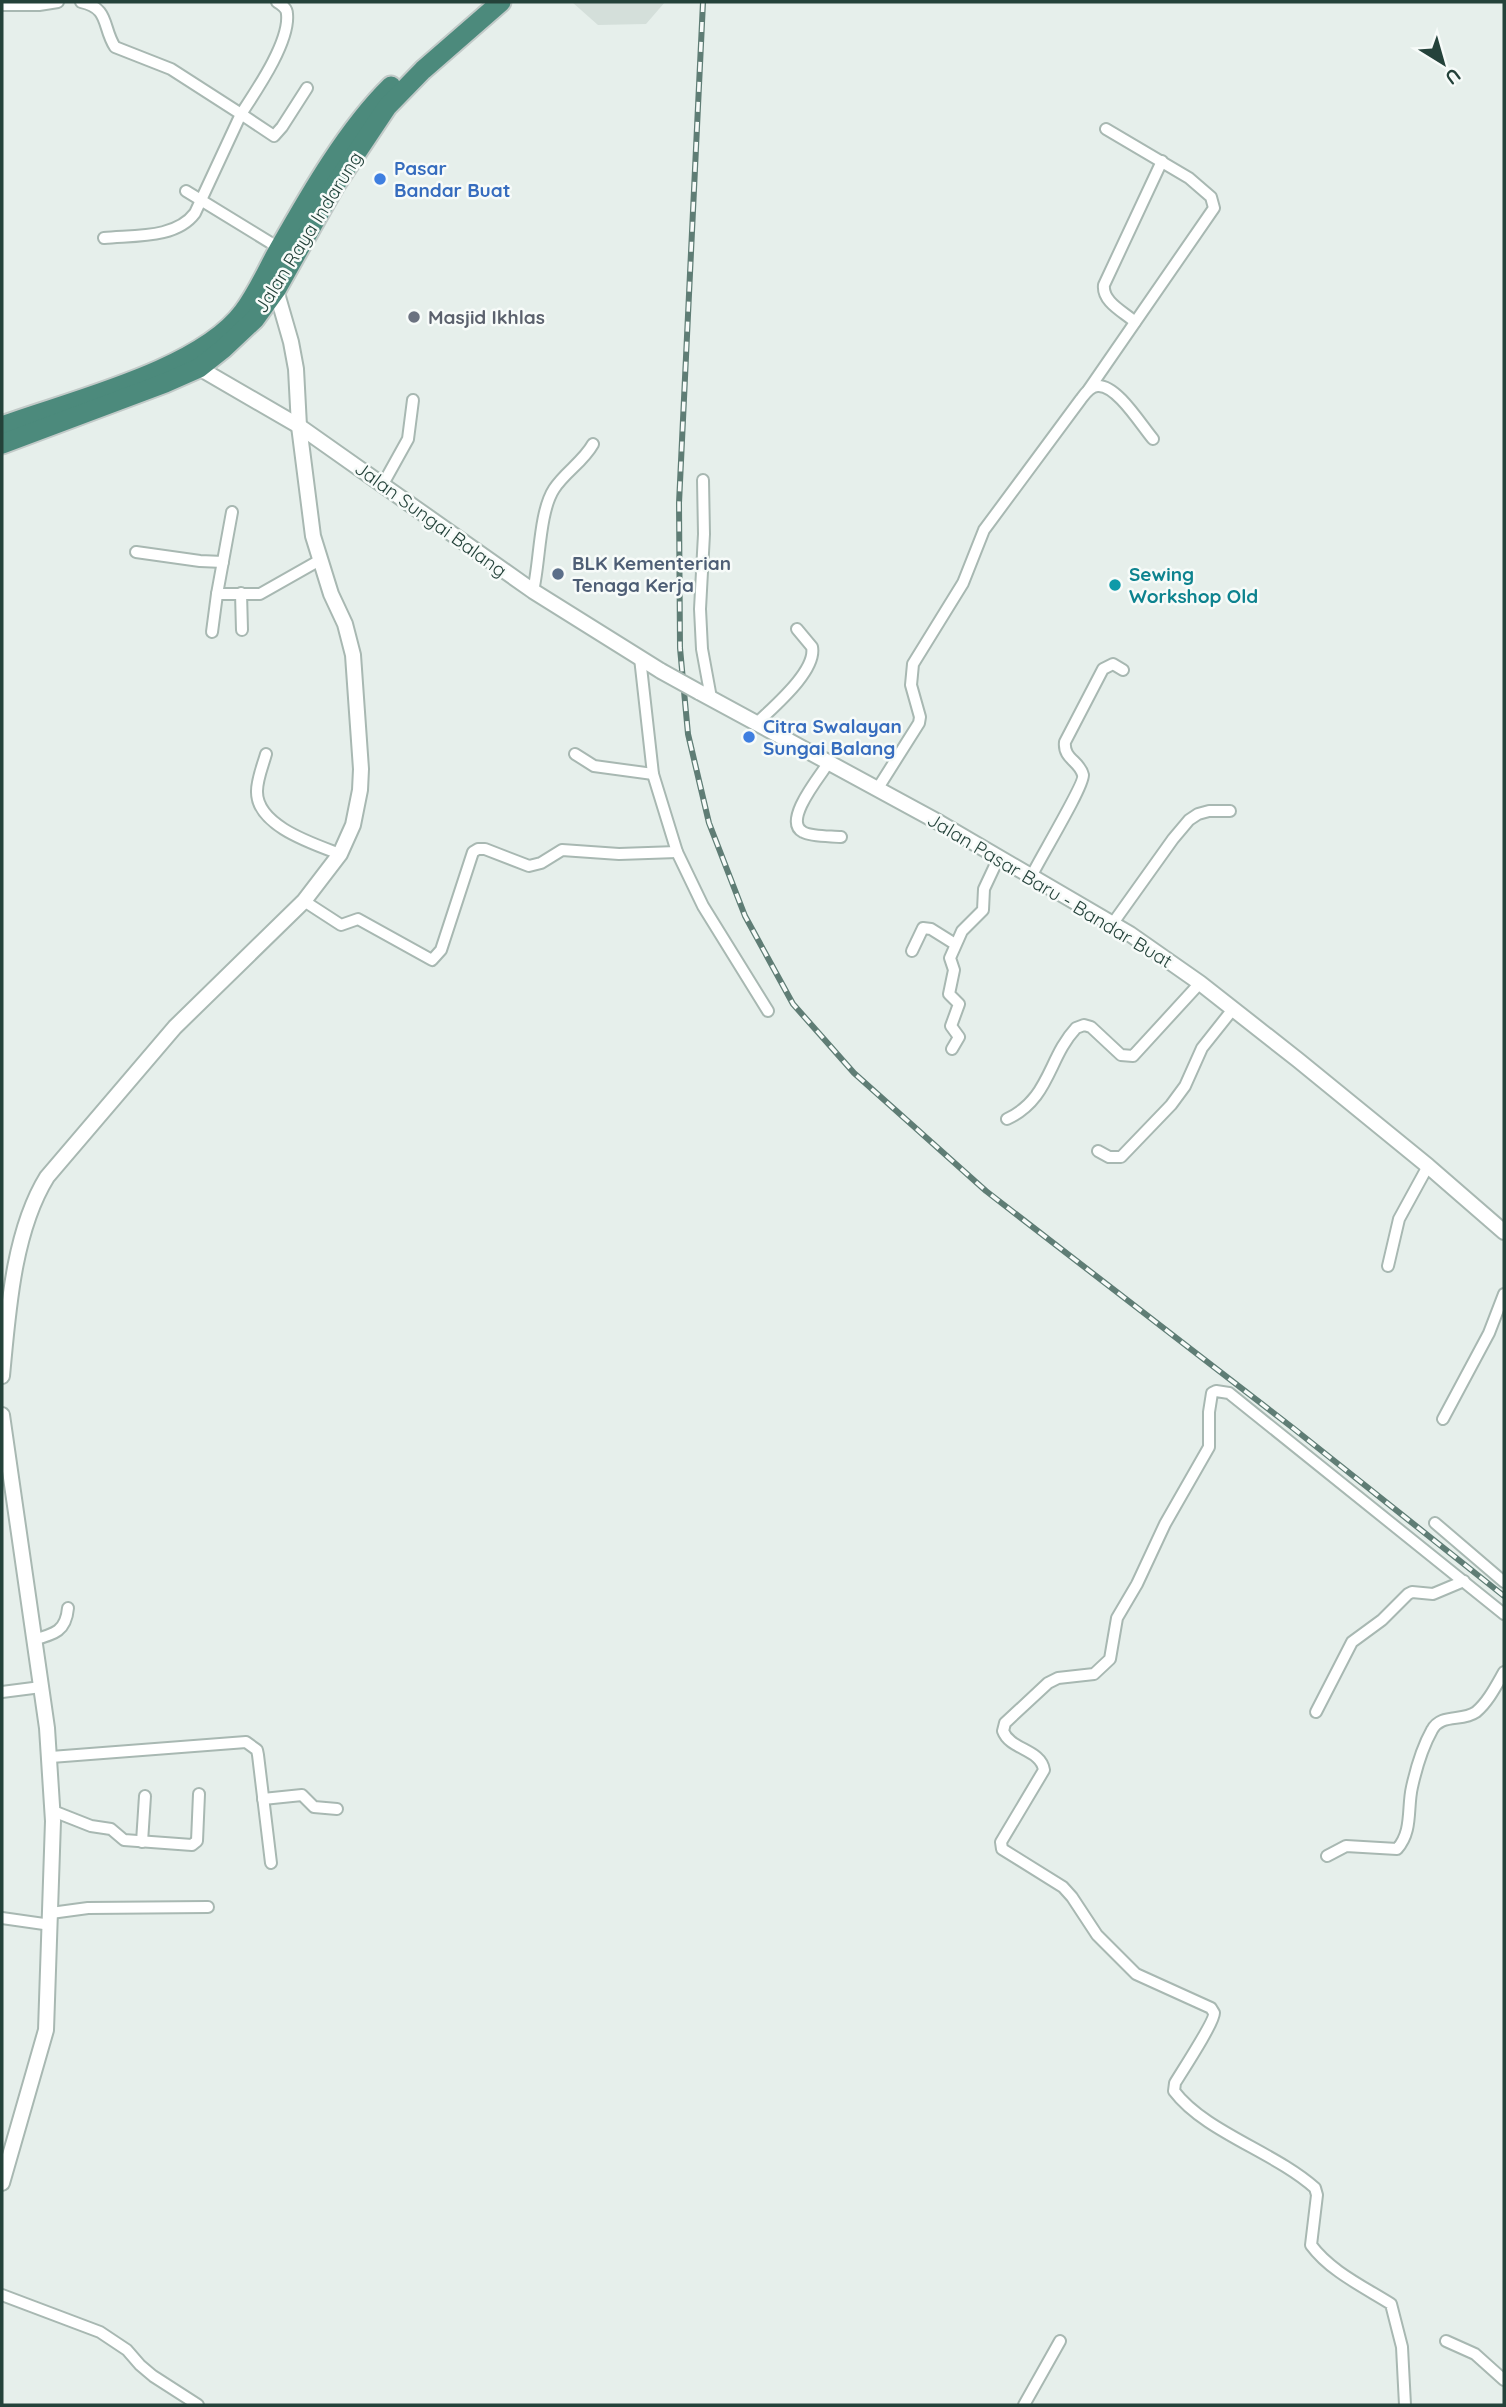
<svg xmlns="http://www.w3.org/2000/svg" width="1506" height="2407" viewBox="0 0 1506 2407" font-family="Quicksand,sans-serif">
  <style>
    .built { fill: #d4dfda }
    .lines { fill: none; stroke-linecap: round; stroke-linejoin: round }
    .minor-casing { stroke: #a8b8b2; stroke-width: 14 }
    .tertiary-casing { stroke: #a8b8b2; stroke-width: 18 }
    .trunk-casing { stroke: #c2cac8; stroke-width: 23 }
    .minor { stroke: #fff; stroke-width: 10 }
    .tertiary { stroke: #fff; stroke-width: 14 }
    .trunk { stroke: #4c8a7c; stroke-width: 19 }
    .rail-casing { stroke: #5f7d75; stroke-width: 6 }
    .rail { stroke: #f7fbf9; stroke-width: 3.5; stroke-dasharray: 10; stroke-linecap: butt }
    .tertiary-bridge-casing { stroke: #a8b8b2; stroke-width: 18; stroke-linecap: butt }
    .tertiary-bridge { stroke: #fff; stroke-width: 14 }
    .shop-dot { fill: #3f7fe0; stroke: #f7fbf9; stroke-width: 2.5 }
    .worship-dot { fill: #6b7280; stroke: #f7fbf9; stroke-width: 2.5 }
    .service-dot { fill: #5c6f8a; stroke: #f7fbf9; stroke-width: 2.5 }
    .culture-dot { fill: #0f9aa8; stroke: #f7fbf9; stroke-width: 2.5 }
    .labels { text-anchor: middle; stroke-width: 5; stroke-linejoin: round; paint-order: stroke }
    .shop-label { font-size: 19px; font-weight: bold; fill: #366cbe; stroke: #f7fbf9; text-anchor: start }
    .street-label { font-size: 19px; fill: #24423a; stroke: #f7fbf9 }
    .worship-label { font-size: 19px; font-weight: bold; fill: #5b616d; stroke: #f7fbf9; text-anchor: start }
    .service-label { font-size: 19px; font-weight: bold; fill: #4e5e75; stroke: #f7fbf9; text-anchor: start }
    .culture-label { font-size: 19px; font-weight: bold; fill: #0d838f; stroke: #f7fbf9; text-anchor: start }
  </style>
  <rect width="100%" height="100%" fill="#e6efeb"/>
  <polygon class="built" points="572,2 665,2 646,24 598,25"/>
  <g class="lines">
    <defs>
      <g id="minor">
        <path d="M81 2C110 8 102 27 115 47L171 69 241 114 195 213C176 239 133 235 104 238"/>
        <path d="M277 2C282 5 287 8 287 14 290 42 256 91 241 114L274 136 282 127 307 88"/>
        <polyline points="2,5 39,5 58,2"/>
        <polyline points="186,191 279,248"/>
        <path d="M1135 322C1124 312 1102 302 1104 285L1162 161"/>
        <polyline points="1089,389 1214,208 1211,197 1189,178 1106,129"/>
        <polyline points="703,480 704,534 700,609 702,649 711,698"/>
        <polyline points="383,484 408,439 413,400"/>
        <polyline points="232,512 217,594 260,594 320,560"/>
        <polyline points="136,552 200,561 223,562"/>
        <path d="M533 591C540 562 539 512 554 489 565 472 583 462 593 444"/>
        <polyline points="241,593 242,630"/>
        <polyline points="212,632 217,594"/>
        <polyline points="640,658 653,774 677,852 703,906 768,1011"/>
        <path d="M757 723C772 708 817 671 812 647L797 629"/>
        <path d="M266 754C263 765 257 779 257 791 256 826 314 844 340 854"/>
        <polyline points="575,754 594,766 653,774"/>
        <path d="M829 762C821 775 782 821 803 832 812 837 830 836 841 837"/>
        <path d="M878 788 919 723 920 717 911 685 913 664 963 583 984 530 1081 399C1085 394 1090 386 1098 386 1117 385 1141 425 1153 439"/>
        <path d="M1032 875C1039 860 1085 784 1083 775 1080 761 1063 759 1065 742L1103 669 1113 664 1123 670"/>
        <polyline points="304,901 341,925 358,919 432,960 441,950 473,852 478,849 485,849 529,866 541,863 562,850 619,854 677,852"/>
        <polyline points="1113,923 1173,839 1189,820 1198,814 1209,811 1230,811"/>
        <polyline points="912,951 923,928 931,929 955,944"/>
        <polyline points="952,1049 959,1037 951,1026 959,1004 949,994 954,970 950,958 962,931 983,910 984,889 999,857"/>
        <path d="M1007 1119C1050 1099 1048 1058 1076 1028L1084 1025 1091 1027 1121 1055 1133 1056 1200 983"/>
        <polyline points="1098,1151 1109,1157 1121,1157 1171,1105 1185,1086 1202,1048 1233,1009"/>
        <polyline points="1388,1266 1399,1219 1428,1166"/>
        <polyline points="1443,1419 1489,1333 1504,1294"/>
        <polyline points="1435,1523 1504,1582"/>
        <path d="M33 1640C55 1634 66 1631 68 1608"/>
        <polyline points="2,1692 41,1687"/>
        <polyline points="1316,1712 1352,1642 1382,1620 1408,1594 1412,1592 1433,1594 1464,1581"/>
        <polyline points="51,1757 246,1742 257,1750 258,1755 271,1863"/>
        <polyline points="263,1799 302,1795 314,1807 337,1809"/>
        <polyline points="53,1811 91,1826 111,1829 124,1840 192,1845 197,1841 199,1794"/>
        <polyline points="142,1842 145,1796"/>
        <path d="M1327 1856 1346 1846 1397 1849C1413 1831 1407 1808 1412 1787 1416 1769 1423 1746 1432 1730 1441 1713 1462 1722 1476 1712 1488 1702 1496 1686 1504 1672"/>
        <polyline points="51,1913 88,1908 208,1907"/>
        <polyline points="2,1918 51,1925"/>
        <polyline points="2,2295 100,2332 127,2350 140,2365 153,2376 198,2405"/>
        <polyline points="1446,2341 1475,2354 1504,2380"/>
        <polyline points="1024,2405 1060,2341"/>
        <path d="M1405 2405 1402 2347 1391 2304C1364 2287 1330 2271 1311 2245L1317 2195 1315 2188C1275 2152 1205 2132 1174 2091L1175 2083C1181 2073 1215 2021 1214 2013 1213 2011 1212 2010 1211 2008L1136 1974 1097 1935 1072 1897 1063 1887 1002 1849 1001 1842 1044 1770C1041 1749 1010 1750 1003 1731L1005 1723 1048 1683 1058 1678 1094 1674 1110 1659 1117 1618 1137 1584 1165 1524 1209 1447V1412L1212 1393 1216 1391 1229 1393 1504 1614"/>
      </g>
      <g id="tertiary">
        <polyline points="199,368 299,426 533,591 661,671"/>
        <polyline points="699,692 940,823 1130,934 1200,983 1298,1060 1428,1166 1504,1232"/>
        <path d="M2 1376C8 1313 13 1232 47 1177L175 1027 304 901 340 854 353 825 360 790 361 769 353 655 345 624 331 594 313 536 299 426 296 369 291 342 276 290"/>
        <polyline points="2,1415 47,1728 53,1821 46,2030 2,2183"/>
      </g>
      <g id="trunk">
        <path d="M2 426C70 401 200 370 243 312 258 292 268 268 280 247 310 194 348 128 391 86"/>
        <polyline points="2,444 165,383 199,368 223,349 255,319 276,290 335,185 387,107 423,70 501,2"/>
      </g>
    </defs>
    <use href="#minor" class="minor-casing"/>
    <use href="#tertiary" class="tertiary-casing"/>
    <use href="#trunk" class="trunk-casing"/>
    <use href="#minor" class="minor"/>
    <use href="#tertiary" class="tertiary"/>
    <use href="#trunk" class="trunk"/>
    <defs>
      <polyline id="rail" points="703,2 679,503 680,648 688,734 709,823 745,916 793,1004 854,1073 986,1191 1293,1428 1504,1596"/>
    </defs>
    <use href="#rail" class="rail-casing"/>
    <use href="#rail" class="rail"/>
    <defs>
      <polyline id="tertiary-bridge" points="661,671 699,692"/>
    </defs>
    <use href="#tertiary-bridge" class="tertiary-bridge-casing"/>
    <use href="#tertiary-bridge" class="tertiary-bridge"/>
  </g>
  <g class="shop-dot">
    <circle cx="380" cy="179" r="7"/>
    <circle cx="749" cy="737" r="7"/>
  </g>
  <circle class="worship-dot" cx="414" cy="317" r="7"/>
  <circle class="service-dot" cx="558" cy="574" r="7"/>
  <circle class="culture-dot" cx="1115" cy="585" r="7"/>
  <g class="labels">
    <g class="shop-label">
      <text x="394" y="175">Pasar<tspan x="394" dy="22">Bandar Buat</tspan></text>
      <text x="763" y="733">Citra Swalayan<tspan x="763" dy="22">Sungai Balang</tspan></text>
    </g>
    <g class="street-label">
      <text transform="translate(308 232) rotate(-58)" y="7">Jalan Raya Indarung</text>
      <text transform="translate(431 519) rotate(36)" y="7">Jalan Sungai Balang</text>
      <text transform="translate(1050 890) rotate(31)" y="7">Jalan Pasar Baru - Bandar Buat</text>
    </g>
    <g class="worship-label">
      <text x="428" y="324">Masjid Ikhlas</text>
    </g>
    <g class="service-label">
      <text x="572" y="570">BLK Kementerian<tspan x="572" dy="22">Tenaga Kerja</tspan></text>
    </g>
    <g class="culture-label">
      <text x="1129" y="581">Sewing<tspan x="1129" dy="22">Workshop Old</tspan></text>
    </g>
  </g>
  <rect width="1506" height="2407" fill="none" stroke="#24423a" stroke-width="7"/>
  <g transform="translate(1443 63) rotate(143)" stroke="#f7fbf9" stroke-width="5" paint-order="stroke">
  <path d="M0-5L12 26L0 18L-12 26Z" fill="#24423a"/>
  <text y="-10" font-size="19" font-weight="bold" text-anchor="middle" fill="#24423a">U</text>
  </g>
</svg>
